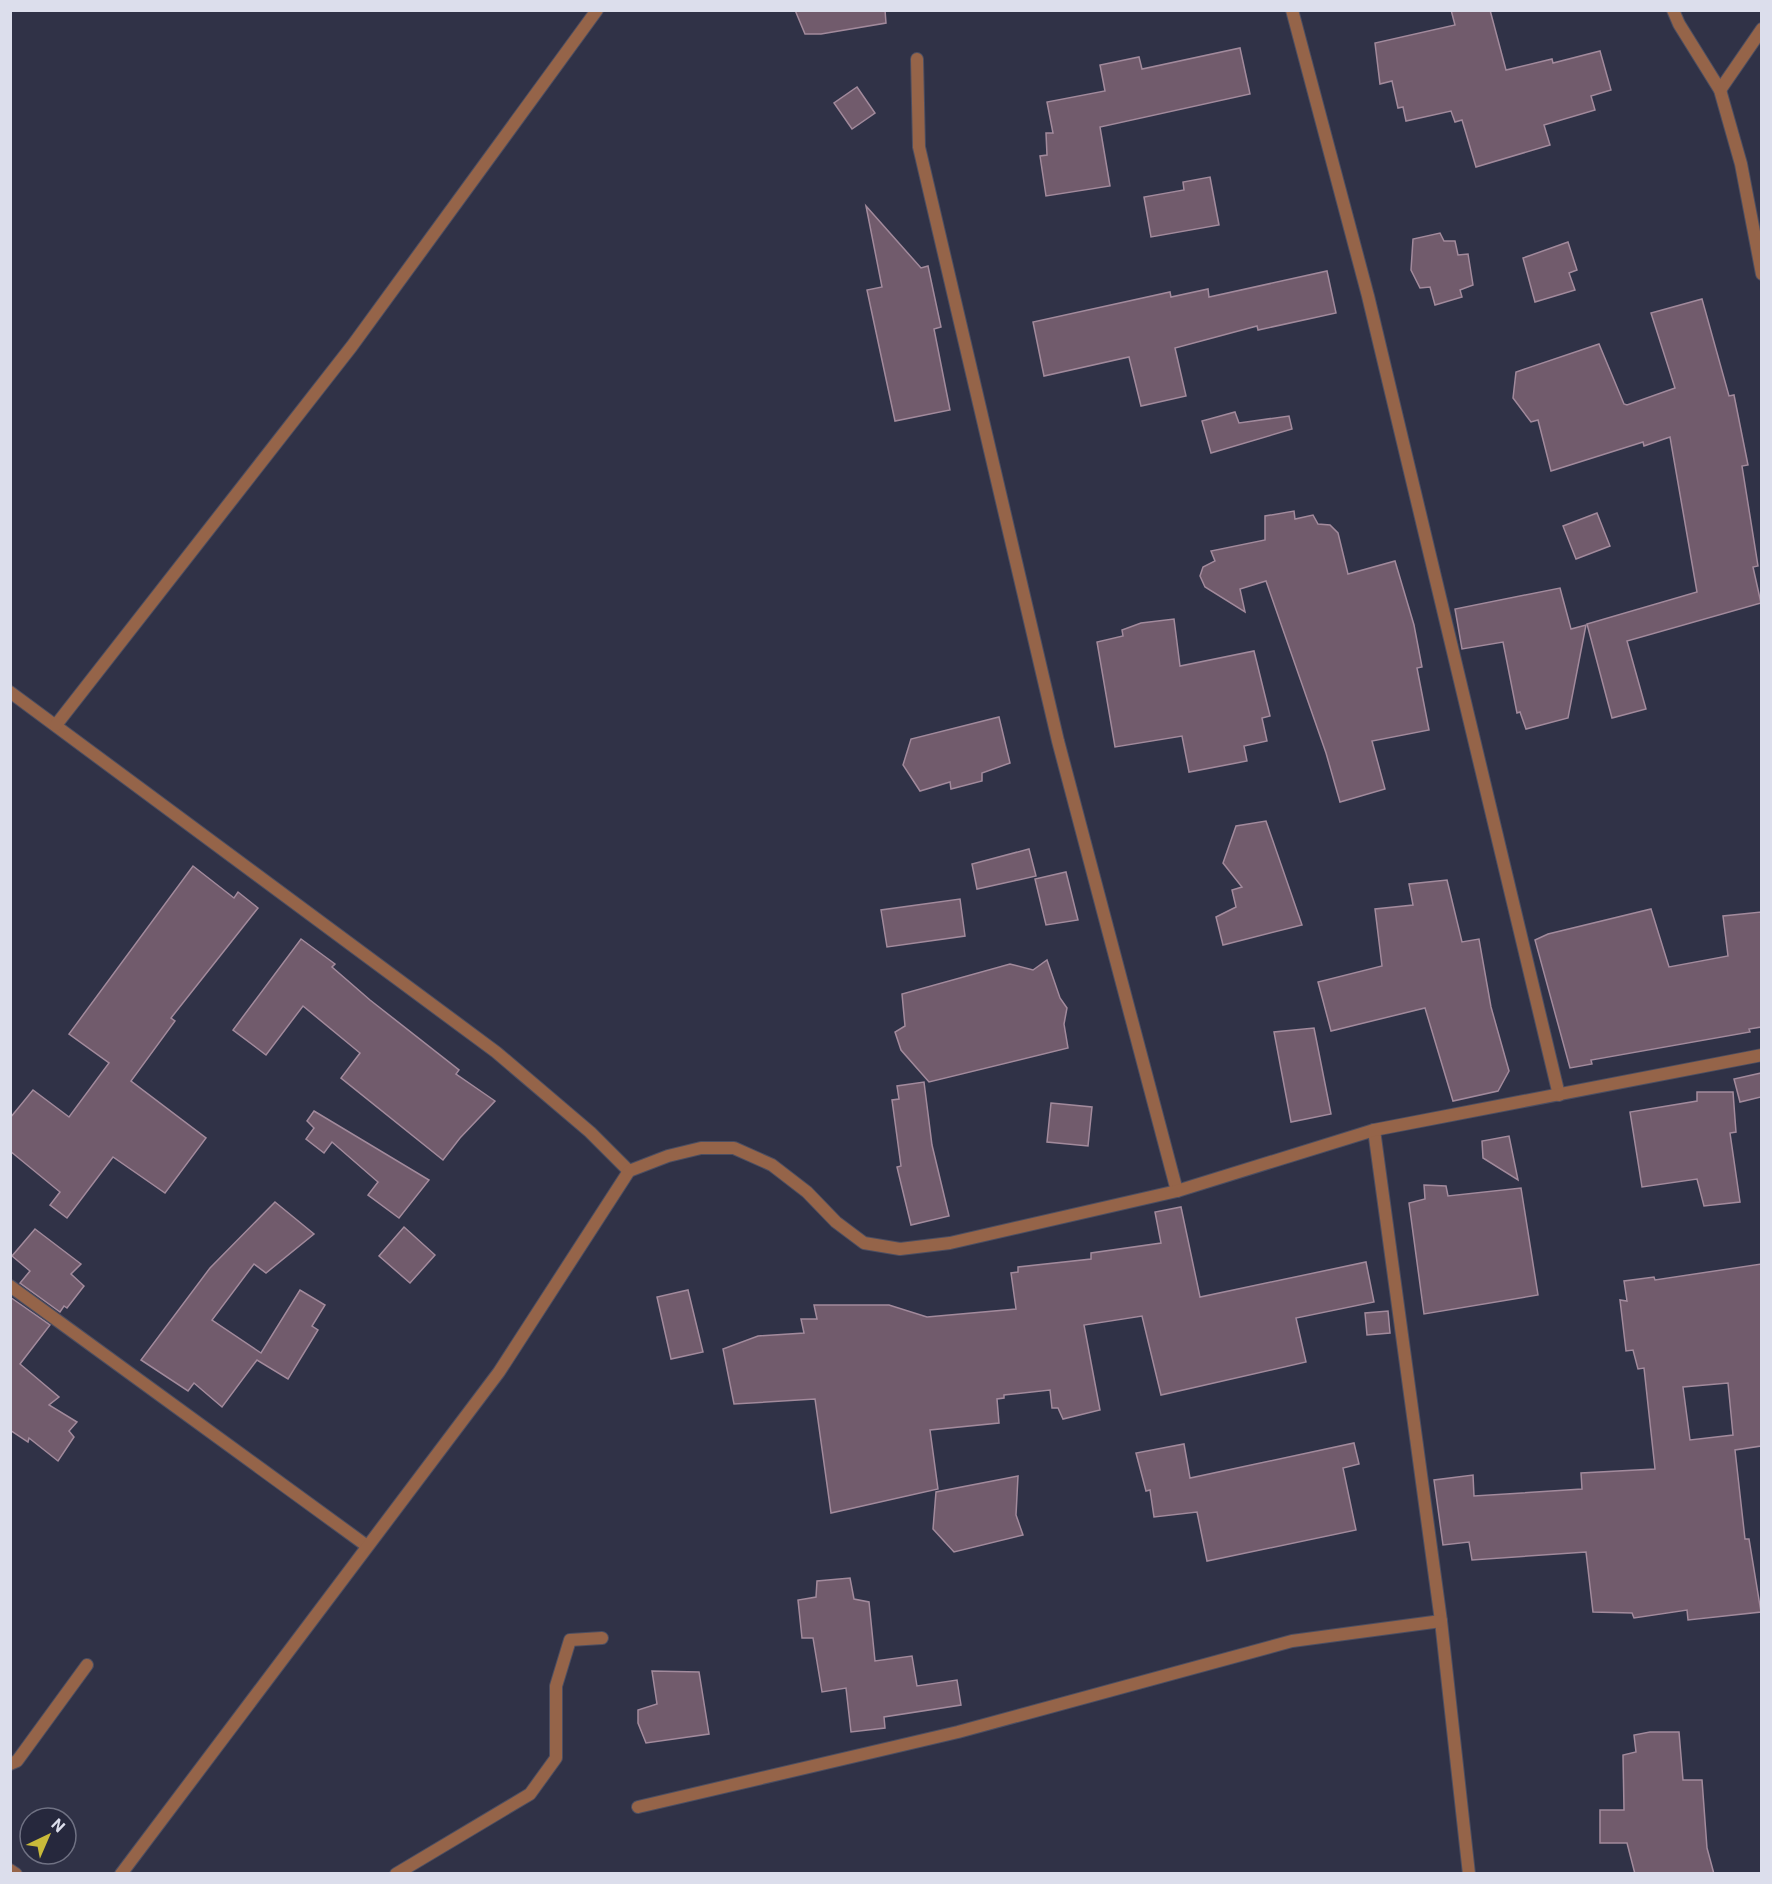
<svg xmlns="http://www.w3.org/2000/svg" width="1772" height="1884" viewBox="0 0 1772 1884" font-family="Roboto,sans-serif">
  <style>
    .building { fill: #715b6c; stroke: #a28a9c; stroke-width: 1.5; fill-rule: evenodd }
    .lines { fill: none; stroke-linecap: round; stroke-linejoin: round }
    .service-casing { stroke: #4c4e61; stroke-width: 14 }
    .minor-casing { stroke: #4c4e61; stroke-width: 14 }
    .service { stroke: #956449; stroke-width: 12 }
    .minor { stroke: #956449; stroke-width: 12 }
  </style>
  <rect width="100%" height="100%" fill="#303247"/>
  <g class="building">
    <polygon points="795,10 885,10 886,23 821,34 805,34"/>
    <polygon points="1451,10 1490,10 1506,70 1552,59 1553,63 1600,51 1611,90 1591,96 1595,110 1544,125 1550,145 1476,167 1462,120 1455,122 1451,111 1406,121 1403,107 1398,108 1392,81 1380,84 1375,43 1455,25"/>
    <polygon points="1240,48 1250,94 1100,127 1110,186 1046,196 1040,156 1047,155 1046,133 1053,133 1047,102 1105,91 1100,65 1139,57 1142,69"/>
    <polygon points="857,87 875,113 852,129 834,103"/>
    <polygon points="1210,177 1219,225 1151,237 1144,197 1184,190 1183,182"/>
    <polygon points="866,206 921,268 928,266 941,327 934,329 950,410 895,421 867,290 882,287"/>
    <polygon points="1440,233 1444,241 1455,241 1458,255 1468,254 1473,285 1460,290 1462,297 1435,305 1430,287 1420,288 1411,270 1413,239"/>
    <polygon points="1568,242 1577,270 1569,273 1575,290 1535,302 1523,258"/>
    <polygon points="1327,271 1336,313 1258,330 1257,326 1175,348 1186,396 1141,406 1129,357 1044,376 1033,322 1170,292 1171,297 1208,289 1209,297"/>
    <polygon points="1702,299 1729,396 1734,395 1748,465 1742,466 1758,566 1753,567 1761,603 1627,641 1646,709 1612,718 1587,624 1697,592 1670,437 1644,446 1643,442 1551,471 1538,420 1531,422 1513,398 1516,372 1599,344 1624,404 1627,405 1675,388 1651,313"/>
    <polygon points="1235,412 1239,423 1289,416 1292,429 1211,453 1202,421"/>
    <polygon points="1294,511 1295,519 1313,515 1318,524 1330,525 1338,533 1348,574 1395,561 1414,625 1422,667 1417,668 1429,730 1372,741 1385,789 1340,802 1326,753 1266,581 1240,589 1245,612 1205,587 1200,576 1203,567 1215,561 1211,551 1265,540 1265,516"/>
    <polygon points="1597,513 1610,546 1576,559 1563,526"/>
    <polygon points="1560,588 1571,629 1586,625 1568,718 1526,729 1520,712 1517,713 1503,642 1462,649 1455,609"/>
    <polygon points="1174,619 1180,666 1254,651 1270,716 1262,718 1267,741 1244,746 1247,761 1189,772 1182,736 1115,747 1097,642 1123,636 1122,630 1141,623"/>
    <polygon points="999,717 1010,763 982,773 982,781 951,789 950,782 920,791 903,765 911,739"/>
    <polygon points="1266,821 1302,925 1223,945 1216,917 1236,907 1232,890 1242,887 1223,863 1236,826"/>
    <polygon points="1029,849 1036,876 977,889 972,864"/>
    <polygon points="193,866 234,898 238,892 258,908 171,1018 175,1021 131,1081 206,1138 165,1193 113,1157 67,1218 50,1205 60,1192 10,1151 10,1118 33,1090 69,1117 109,1063 69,1034"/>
    <polygon points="1066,872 1078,920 1046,925 1035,879"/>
    <polygon points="1447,880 1462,942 1479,939 1491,1007 1509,1071 1498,1091 1453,1101 1425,1008 1331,1031 1318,982 1382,966 1375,909 1413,905 1409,884"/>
    <polygon points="960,899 965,936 887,947 881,910"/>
    <polygon points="1651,909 1669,967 1728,956 1723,916 1761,912 1761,1027 1749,1029 1750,1032 1591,1060 1592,1064 1570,1068 1535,940 1548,934"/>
    <polygon points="301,939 335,964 332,967 370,1000 459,1070 456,1074 495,1101 460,1138 443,1160 341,1078 360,1053 303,1006 266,1055 233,1030"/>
    <polygon points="1047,960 1060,998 1067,1008 1064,1024 1068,1048 929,1082 901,1050 895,1032 905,1026 902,994 1010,964 1033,970"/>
    <polygon points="1314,1028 1331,1114 1291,1122 1274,1032"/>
    <polygon points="1761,1073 1761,1097 1740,1102 1734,1079"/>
    <polygon points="924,1082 932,1145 949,1216 911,1225 897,1167 901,1166 892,1100 899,1099 897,1086"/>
    <polygon points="1697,1092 1733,1092 1736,1132 1730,1133 1740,1202 1704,1206 1697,1179 1642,1187 1630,1112 1697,1101"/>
    <polygon points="1051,1103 1092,1107 1088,1146 1047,1142"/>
    <polygon points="314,1111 429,1180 399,1218 368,1195 378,1182 332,1142 324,1153 306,1139 314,1128 307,1121"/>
    <polygon points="1509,1136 1518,1180 1483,1158 1482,1141"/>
    <polygon points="1424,1185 1446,1186 1448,1196 1521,1188 1538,1295 1424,1314 1409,1203 1425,1199"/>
    <polygon points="275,1202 314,1234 266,1273 254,1264 212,1320 261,1353 300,1290 325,1305 312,1326 318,1330 288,1379 257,1360 222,1407 194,1383 188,1391 141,1360 210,1268"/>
    <polygon points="1181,1207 1200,1297 1366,1262 1374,1302 1296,1318 1306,1362 1161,1395 1142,1316 1084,1325 1100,1410 1063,1419 1058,1408 1052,1408 1050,1390 1004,1395 1004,1398 997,1399 999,1423 930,1430 938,1489 831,1513 815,1399 734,1404 723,1349 758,1336 804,1333 801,1319 817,1319 814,1305 889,1305 927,1317 1016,1309 1011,1273 1018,1272 1018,1267 1091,1259 1091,1253 1161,1243 1155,1212"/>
    <polygon points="404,1227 435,1255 410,1283 379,1256"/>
    <polygon points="35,1229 81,1264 71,1274 84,1286 67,1308 64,1306 60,1312 20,1283 30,1271 12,1256"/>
    <path d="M1761 1264V1446L1735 1450 1745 1539H1749L1761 1612 1688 1620 1687 1610 1634 1618 1632 1613 1593 1612 1586 1552 1472 1560 1469 1542 1443 1545 1434 1480 1473 1475 1474 1496 1582 1489 1581 1473 1655 1469 1644 1368 1638 1369 1633 1350 1626 1351 1620 1300 1627 1301 1624 1281 1654 1277 1655 1280ZM1728 1383 1733 1435 1690 1440 1683 1387Z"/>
    <polygon points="688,1290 703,1352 671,1359 657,1297"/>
    <polygon points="10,1297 50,1325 20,1364 59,1397 49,1405 77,1422 69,1431 74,1437 58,1461 29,1438 28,1442 10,1430"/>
    <polygon points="1388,1311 1390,1333 1367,1335 1365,1313"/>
    <polygon points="1354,1443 1359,1464 1343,1468 1356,1530 1207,1561 1197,1512 1154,1517 1150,1490 1146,1491 1136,1453 1184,1444 1190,1478"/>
    <polygon points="1018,1476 1016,1515 1023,1535 954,1552 933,1529 936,1492"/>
    <polygon points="850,1578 854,1599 869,1602 875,1661 912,1656 917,1686 957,1680 961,1705 884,1717 885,1728 851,1732 846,1688 822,1692 813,1638 802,1638 798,1600 816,1597 817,1581"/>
    <polygon points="652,1671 699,1672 709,1734 646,1743 638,1723 638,1710 657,1704"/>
    <polygon points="1650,1732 1679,1732 1683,1780 1702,1780 1707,1848 1714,1874 1635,1874 1627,1843 1600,1843 1600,1810 1624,1810 1623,1755 1636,1752 1634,1735"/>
  </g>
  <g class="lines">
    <defs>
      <polyline id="service" points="10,1764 17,1761 87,1665"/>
      <g id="minor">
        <polyline points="1292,10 1368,296 1559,1095"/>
        <polyline points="1673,10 1679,24 1720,90 1741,164 1762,274"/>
        <polyline points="917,59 919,147 1058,741 1177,1191"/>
        <polyline points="1720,90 1762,29"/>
        <polyline points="10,692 496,1052 590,1132 629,1171"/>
        <polyline points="56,725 352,346 597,10"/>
        <polyline points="1374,1130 1441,1621 1469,1874"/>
        <polyline points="10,1286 367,1546"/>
        <polyline points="638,1807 958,1732 1292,1641 1441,1621"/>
        <polyline points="10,1870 16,1874"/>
        <polyline points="121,1874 499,1372 629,1171 668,1156 701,1148 734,1148 772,1165 807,1192 836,1222 864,1243 900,1249 950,1243 1177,1191 1374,1130 1762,1055"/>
        <polyline points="396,1874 530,1794 556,1758 556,1686 570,1640 602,1638"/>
      </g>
    </defs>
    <use href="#service" class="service-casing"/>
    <use href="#minor" class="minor-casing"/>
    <use href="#service" class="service"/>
    <use href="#minor" class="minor"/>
  </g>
  <rect width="1772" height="1884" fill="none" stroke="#dcdeec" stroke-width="24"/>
  <g transform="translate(48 1836) rotate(44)"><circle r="28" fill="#26283d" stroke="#6f7183" stroke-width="1.5"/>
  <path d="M0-4.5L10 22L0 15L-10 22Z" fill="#c9ba3a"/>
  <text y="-9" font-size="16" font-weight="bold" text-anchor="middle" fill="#dcdeec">N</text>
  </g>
</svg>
